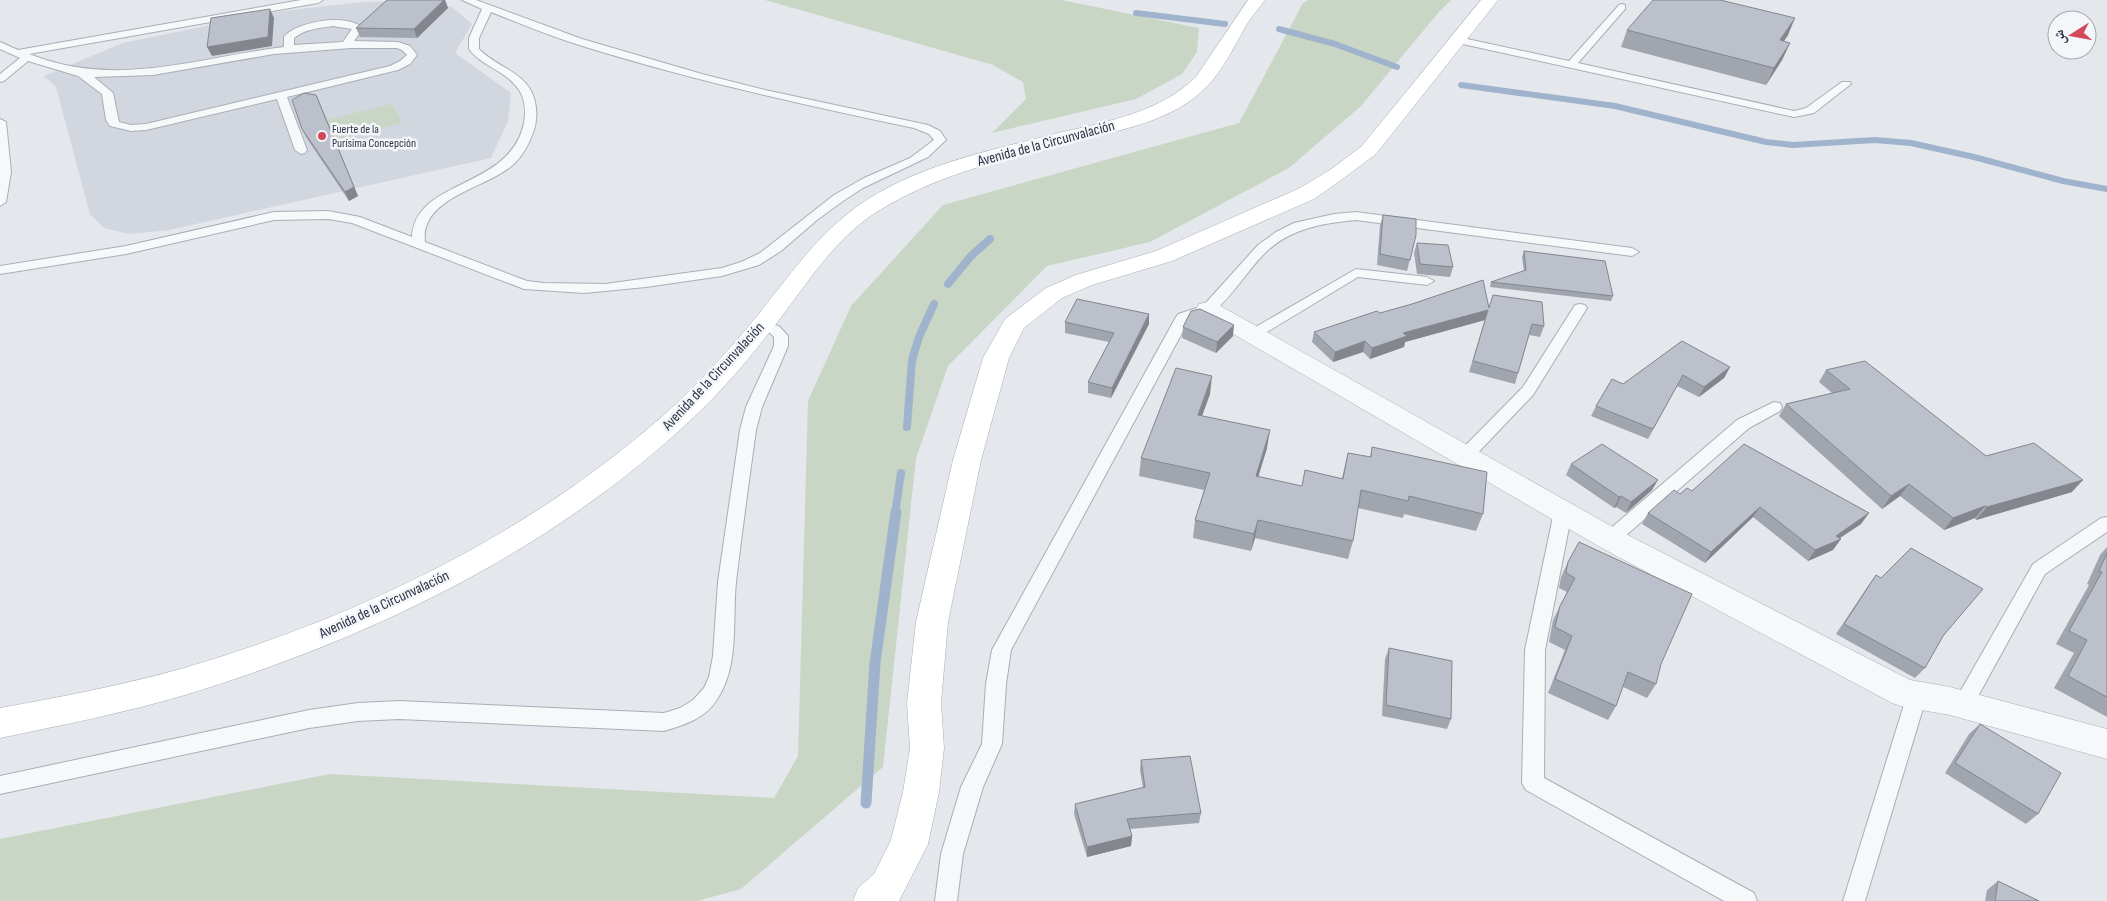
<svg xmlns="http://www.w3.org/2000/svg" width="2107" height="901" viewBox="0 0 2107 901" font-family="'Sofia Sans Condensed','Noto Naskh Arabic',sans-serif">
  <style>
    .built { fill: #d2d6de }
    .green { fill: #c9d6c5 }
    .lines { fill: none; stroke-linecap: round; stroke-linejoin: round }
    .stream-far2 { stroke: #9fb4cc; stroke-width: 6 }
    .stream-far1 { stroke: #9fb4cc; stroke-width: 8 }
    .stream { stroke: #9fb4cc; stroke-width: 11 }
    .lane-casing { stroke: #a9aeb7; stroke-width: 2 }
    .street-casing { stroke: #a9aeb7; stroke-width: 1 }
    .secondary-casing { stroke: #a9aeb7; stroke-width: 1 }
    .lane { fill: #f7f8fa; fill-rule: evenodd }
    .street { fill: #f7f8fa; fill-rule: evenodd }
    .secondary { fill: #fff; fill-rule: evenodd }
    .wall { fill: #a1a5ae }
    .shaded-wall { fill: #83868d }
    .building { fill: #bbc0ca; stroke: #83868d }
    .poi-dot { fill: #d1495b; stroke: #f4f6f9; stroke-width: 2 }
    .labels { text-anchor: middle; stroke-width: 5; stroke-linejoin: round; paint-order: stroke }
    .far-poi-label { font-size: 12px; fill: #2b3445; stroke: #f4f6f9; text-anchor: start }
    .street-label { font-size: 15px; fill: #2b3445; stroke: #f4f6f9 }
  </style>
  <rect width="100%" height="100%" fill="#e4e7ec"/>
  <polygon class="built" points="415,1 452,7 472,24 455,53 511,93 508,121 491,158 169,230 129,234 104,228 90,214 56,87 44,76 123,43 274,12 363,2"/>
  <g class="green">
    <polygon points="765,0 1061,0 1199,28 1197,52 1182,74 1136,99 992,133 1026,99 1023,82 993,65"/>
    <polygon points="1308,0 1451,0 1438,13 1361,106 1289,168 1150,242 1047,266 948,366 916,458 883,767 741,889 697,901 0,901 0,839 330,774 774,798 798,756 808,401 851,306 943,205 1239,123 1303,3"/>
    <polygon points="392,104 402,123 317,145 310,124"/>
  </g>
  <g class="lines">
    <g class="stream-far2">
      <polyline points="1136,13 1225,24"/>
      <polyline points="1279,29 1335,44 1397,67"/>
      <polyline points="1461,85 1615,106 1766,142 1793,145 1875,140 1911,143 1974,157 2063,181 2107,189"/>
    </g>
    <g class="stream-far1">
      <polyline points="948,284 971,256 990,239"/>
      <polyline points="907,427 912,360 919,337 934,304"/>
      <polyline points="895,514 901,473"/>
    </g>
    <polyline class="stream" points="866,803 875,663 896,512"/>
    <defs>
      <g id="lane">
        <path d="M301 0H323L318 3 29 54C116 89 196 58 284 47V37C297 21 347 13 363 28L354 41 398 42 410 46 417 55 410 64 398 70 287 97 307 150 305 153 301 154 295 150 277 99 146 130 131 131 110 126 106 120 102 94 78 76 28 61 4 81 0 82V74L20 58 0 49V42L18 50ZM333 26 352 29 343 42 294 45V38C305 29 319 28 333 26ZM351 48H397L402 50 407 55 400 61 390 66 146 124 131 125 119 122 113 93 94 77 153 75 274 54Z"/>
        <path d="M462 0H476L582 39 702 74 765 90 928 125 940 131 946 140 928 157 863 188 843 201 817 220 781 251 759 265 722 276 646 287 584 293 524 289 352 223 328 219 274 220 126 254 0 274V266L126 246 274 212 328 211 360 217 412 237C415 178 510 190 524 123 526 112 525 99 519 90 507 71 482 67 469 49V38L482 9ZM491 12C519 23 547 35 576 44 687 79 800 104 914 128L929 134 934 140 910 158 864 178 834 195 760 253 741 262 722 268 605 284 544 283 527 281 425 242C425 237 424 231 426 227 436 194 491 186 515 163 524 154 530 142 534 130 538 117 537 101 530 89 518 70 494 65 479 49V38Z"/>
        <polygon points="1622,4 1625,5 1625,9 1578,63 1794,111 1806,108 1842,82 1850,82 1851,84 1814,113 1794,117 1458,43 1453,40 1458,37 1569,61 1619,5"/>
        <polygon points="0,119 6,122 11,172 6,202 0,206"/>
        <path d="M1356 212 1632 248 1639 252 1632 256 1356 220C1324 223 1292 228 1267 251 1249 268 1232 297 1214 311 1208 316 1196 318 1189 320L1011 650 1006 684 1002 744 983 787 963 854 957 901H935L941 854 961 787 982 744 986 684 992 650 1176 317 1178 314 1203 306 1258 245 1276 232 1294 223 1334 214Z"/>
        <polygon points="1356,269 1427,277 1434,281 1427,285 1358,277 1257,338 1247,338 1245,335 1247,332"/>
        <polygon points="1580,304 1585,305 1587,308 1533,395 1471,460 1465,462 1459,460 1457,456 1459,452 1523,387 1575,305"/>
        <path d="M761 322 779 326 788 336V346L762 407 756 430C749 481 742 531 736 582 732 621 740 667 716 701 704 719 684 725 664 731L399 719 358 721 309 728 0 794V776L309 710 358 703 399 701 664 713 680 708 693 700 704 688 709 677 713 656 718 582 740 430 746 407 774 346V337L769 332 756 329 754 326 756 323Z"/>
        <polygon points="1774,402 1780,403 1782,407 1780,411 1749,428 1616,544 1610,546 1604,544 1601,539 1604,534 1737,420"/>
        <polygon points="1563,506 1569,508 1572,512 1545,650 1544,778 1754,893 1757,901 1724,901 1526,790 1522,783 1525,650 1554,512 1557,508"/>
        <polygon points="2107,517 2107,532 2045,574 1970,711 1963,713 1956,711 1953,705 1956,699 2033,564 2101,518"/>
        <polygon points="1917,687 1924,689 1927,695 1865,901 1843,901 1907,695 1910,689"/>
      </g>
      <polygon id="street" points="1208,302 1217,304 1620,531 1910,680 1950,687 2107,729 2107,759 1950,715 1904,707 1892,703 1600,547 1199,314 1196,309 1199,304"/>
      <g id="secondary">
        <path d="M1248 0H1265C1259 8 1252 16 1247 24 1233 48 1222 74 1200 93 1165 124 1111 132 1066 143 1000 160 933 176 875 213 834 240 808 282 779 320 753 354 725 388 694 417 551 552 371 638 185 695 124 713 62 725 0 738V708C62 697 123 685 184 668 362 616 539 530 677 403 705 376 732 347 757 316 794 270 825 223 878 193 934 161 1000 148 1063 132 1110 121 1160 112 1196 77Z"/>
        <polygon points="1481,0 1498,0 1376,154 1344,178 1314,199 1172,261 1092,285 1062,298 1024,328 1009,358 981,460 948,622 941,703 944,748 939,792 928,844 899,901 853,901 858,888 874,874 891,840 903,792 910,748 907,703 916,622 953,460 983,358 1005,319 1046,288 1076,275 1156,251 1298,189 1330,170 1362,146"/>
      </g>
    </defs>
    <use href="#lane" class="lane-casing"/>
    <use href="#street" class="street-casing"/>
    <use href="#secondary" class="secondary-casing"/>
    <use href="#lane" class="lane"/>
    <use href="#street" class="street"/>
    <use href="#secondary" class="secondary"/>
  </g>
  <g class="wall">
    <polygon points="387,0 445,0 448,8 417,38 360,37 356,28"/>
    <polygon points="1627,30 1788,35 1783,41 1790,43 1782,60 1766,85 1621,47"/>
    <polygon points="316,95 358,196 349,201 306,137 302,129"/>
    <polygon points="1383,215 1416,235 1407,271 1377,265 1380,225"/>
    <polygon points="1417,243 1453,267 1450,277 1417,274 1414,253"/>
    <polygon points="1524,251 1613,296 1611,301 1490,287 1491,282 1524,271 1522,257"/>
    <polygon points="1489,307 1544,326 1540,337 1529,335 1518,373 1515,384 1469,372 1485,320 1405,342 1404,347 1370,359 1363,352 1333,362 1312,342 1314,332 1380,313"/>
    <polygon points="1149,314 1149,324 1111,398 1088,393 1088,382 1109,342 1065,333 1065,322"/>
    <polygon points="1183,327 1233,336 1216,353 1182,338"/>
    <polygon points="1730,367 1724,378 1699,397 1677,386 1648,439 1591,416 1596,406 1623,384"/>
    <polygon points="1826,370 1986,456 2072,492 1976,520 1975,518 1944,530 1900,496 1882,509 1779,416 1786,404 1832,393 1819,382"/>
    <polygon points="1210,394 1202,416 1267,448 1258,477 1302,486 1342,478 1348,453 1370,457 1372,447 1483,514 1476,531 1404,514 1403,518 1358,508 1353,541 1348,559 1255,538 1251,551 1193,538 1195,520 1204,490 1139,476 1141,458"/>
    <polygon points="1571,464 1652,490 1626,513 1616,507 1614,508 1566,475"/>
    <polygon points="1692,491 1869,513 1861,524 1840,538 1833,550 1808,561 1753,517 1705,563 1642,524 1648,513 1680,494"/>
    <polygon points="2107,547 2107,717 2054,688 2074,653 2056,644 2089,585 2087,584 2100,555"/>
    <polygon points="1568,562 1661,664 1656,684 1647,698 1623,687 1616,706 1608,720 1548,693 1565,650 1549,642 1553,620 1567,592 1559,588 1561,577"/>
    <polygon points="1876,575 1943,636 1925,668 1915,678 1836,634 1868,586"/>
    <polygon points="1389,648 1451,719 1447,729 1382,716 1385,659"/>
    <polygon points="1980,724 2038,814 2026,824 1945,773 1969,734"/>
    <polygon points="1141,760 1201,813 1199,823 1130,829 1132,836 1131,846 1087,857 1074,814 1075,804 1143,788 1140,770"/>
    <polygon points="1998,881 2039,901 1985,901 1987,890"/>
  </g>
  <g class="shaded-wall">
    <polygon points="444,0 445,0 448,8 417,38 414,29"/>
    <polygon points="270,9 274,18 272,46 212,56 207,47"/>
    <polygon points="1795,18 1788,35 1773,58 1780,40"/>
    <polygon points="1790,43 1782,60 1766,85 1774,68"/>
    <polygon points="316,95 358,196 349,201 345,192"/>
    <polygon points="1488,310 1485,320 1405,342 1404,347 1370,359 1372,348 1403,333"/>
    <polygon points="1149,314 1149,324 1111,398 1112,388"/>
    <polygon points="1234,325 1233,336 1216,353 1217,342"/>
    <polygon points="1365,341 1363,352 1333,362 1335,352"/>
    <polygon points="1730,367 1724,378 1699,397 1704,387"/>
    <polygon points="1212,376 1210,394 1196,432 1198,415"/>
    <polygon points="1270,430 1267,448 1253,494 1256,476"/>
    <polygon points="1658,480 1652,490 1626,513 1631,502"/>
    <polygon points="2083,480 2072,492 1976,520 1987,507"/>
    <polygon points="1909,484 1900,496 1882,509 1891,496"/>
    <polygon points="1621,496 1616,507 1614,508 1619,497"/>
    <polygon points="1985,506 1975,518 1944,530 1953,518"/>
    <polygon points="1760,507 1753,517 1705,563 1711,552"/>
    <polygon points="1869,513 1861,524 1835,541 1841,539 1833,550 1808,561 1815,550"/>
    <polygon points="1258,520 1255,538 1251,551 1254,534"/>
    <polygon points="1132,836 1131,846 1087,857 1087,847"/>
  </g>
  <g class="building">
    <polygon points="387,0 444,0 414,29 356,28"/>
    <polygon points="1653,0 1720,0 1795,18 1780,40 1790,43 1774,68 1627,30"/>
    <polygon points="270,9 268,37 207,47 211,18"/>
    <polygon points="304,93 316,95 354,187 345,192 302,129 292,100"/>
    <polygon points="1383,215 1416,219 1416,235 1410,260 1380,254"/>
    <polygon points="1417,243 1448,245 1453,267 1420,264"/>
    <polygon points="1524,251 1605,261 1613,296 1491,282 1526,270"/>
    <polygon points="1483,280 1489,308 1493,295 1542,302 1544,326 1532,324 1518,373 1473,361 1488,310 1403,333 1407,336 1372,348 1365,341 1335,352 1314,332 1377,311 1380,313 1412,304"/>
    <polygon points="1077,299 1149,314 1112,388 1088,382 1114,333 1065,322"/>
    <polygon points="1200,309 1234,325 1217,342 1183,327 1191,311"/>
    <polygon points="1682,341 1730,367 1704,387 1683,375 1653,429 1596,406 1612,379 1623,384"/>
    <polygon points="1865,361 1986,456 2034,443 2083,480 1987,507 1985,506 1953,518 1909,484 1891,496 1786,404 1850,389 1826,370"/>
    <polygon points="1176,368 1212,376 1198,415 1270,430 1256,476 1302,486 1305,470 1343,479 1348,453 1371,457 1372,447 1487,472 1483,514 1409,496 1408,501 1361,490 1353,541 1258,520 1254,534 1195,520 1210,473 1141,458"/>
    <polygon points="1602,444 1658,480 1631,502 1621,496 1619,497 1571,464"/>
    <polygon points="1744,444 1869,513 1836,536 1841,539 1815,550 1760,507 1711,552 1648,513 1674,490 1680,494 1687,488 1692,491"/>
    <polygon points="1579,542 1692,594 1661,664 1656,684 1628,672 1616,706 1555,679 1572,636 1555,627 1560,606 1575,578 1566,573 1568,562"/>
    <polygon points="1911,548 1983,589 1943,636 1925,668 1844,624 1876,575 1881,578"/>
    <polygon points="2107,553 2107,697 2068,676 2087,640 2069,631 2102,572 2099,571"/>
    <polygon points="1389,648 1452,661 1451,719 1386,705"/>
    <polygon points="1980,724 2061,773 2038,814 1955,763"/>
    <polygon points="1190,756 1201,813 1127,819 1132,836 1087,847 1075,804 1145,787 1141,760"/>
    <polygon points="1998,881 2039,901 1995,901"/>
  </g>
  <circle class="poi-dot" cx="322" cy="136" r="5"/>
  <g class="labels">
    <g class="far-poi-label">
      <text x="332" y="133">Fuerte de la<tspan x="332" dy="14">Purísima Concepción</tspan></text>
    </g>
    <g class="street-label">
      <text transform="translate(1046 143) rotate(-15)" y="5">Avenida de la Circunvalación</text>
      <text transform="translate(713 376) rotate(-47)" y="5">Avenida de la Circunvalación</text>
      <text transform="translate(384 604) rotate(-25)" y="5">Avenida de la Circunvalación</text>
    </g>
  </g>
  <g transform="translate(2072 35) rotate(259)"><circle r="24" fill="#f4f6f9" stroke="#a4a8b1"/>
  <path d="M0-4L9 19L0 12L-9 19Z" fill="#d1495b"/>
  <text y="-8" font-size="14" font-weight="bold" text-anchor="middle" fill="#2b3445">ش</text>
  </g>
</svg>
